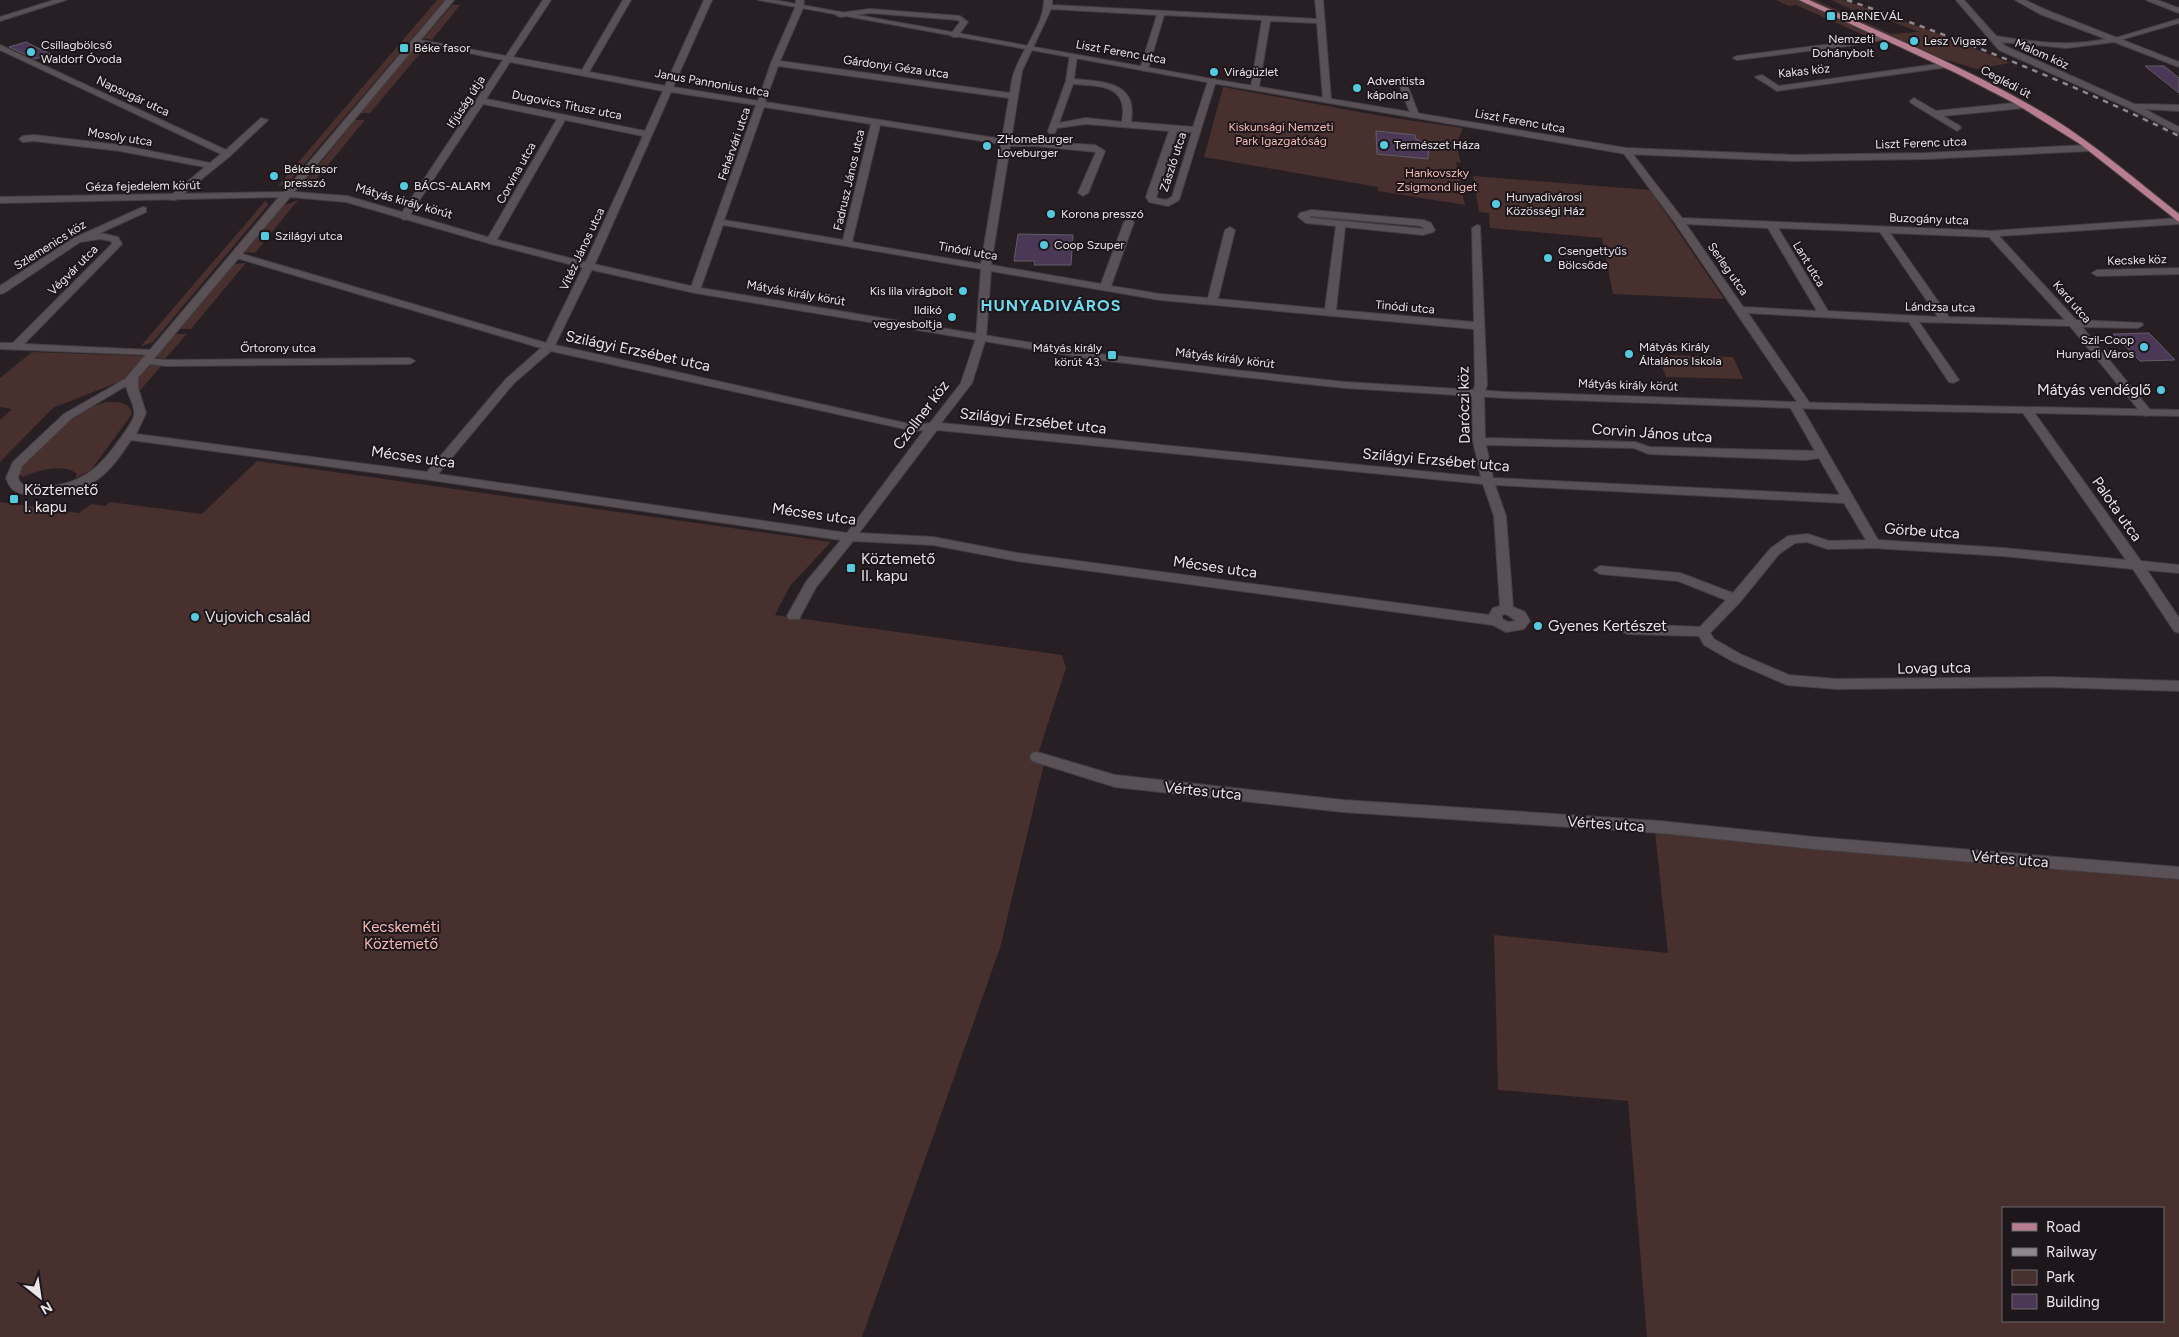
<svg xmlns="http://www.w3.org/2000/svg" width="2179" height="1337" viewBox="0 0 2179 1337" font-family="Figtree,sans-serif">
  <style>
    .green { fill: #47302d; fill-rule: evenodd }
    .building { fill: #4b3856; stroke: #635e67 }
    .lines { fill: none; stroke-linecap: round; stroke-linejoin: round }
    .minor-casing { stroke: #443e42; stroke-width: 2 }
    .tertiary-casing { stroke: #443e42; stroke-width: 2 }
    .primary-casing { stroke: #443e42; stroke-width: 2 }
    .minor { fill: #5a5157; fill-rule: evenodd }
    .tertiary { fill: #5a5157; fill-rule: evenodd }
    .primary { fill: #b87e8f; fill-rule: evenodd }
    .rail { stroke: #8e878b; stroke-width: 2.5; stroke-dasharray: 5.5 5.5; stroke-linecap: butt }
    .poi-dot { fill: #55cadf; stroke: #1d161b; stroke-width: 2 }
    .labels { text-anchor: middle; stroke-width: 4; stroke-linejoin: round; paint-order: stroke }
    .far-poi-label { font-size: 12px; fill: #eae5e8; stroke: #1d161b; text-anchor: start }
    .far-street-label { font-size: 12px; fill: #eae5e8; stroke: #1d161b }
    .far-park-label { font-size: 12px; fill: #f6bcb4; stroke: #1d161b }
    .street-label { font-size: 15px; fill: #eae5e8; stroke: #1d161b }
    .poi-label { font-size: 15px; fill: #eae5e8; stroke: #1d161b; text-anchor: start }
    .park-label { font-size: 15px; fill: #f6bcb4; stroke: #1d161b }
    .far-district-label { font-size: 16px; font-weight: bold; letter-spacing: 1px; fill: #70d8ec; stroke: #1d161b }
  </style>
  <rect width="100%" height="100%" fill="#271f24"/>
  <g class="green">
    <polygon points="437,0 445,0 287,184 278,186"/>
    <polygon points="1776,0 1815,0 1891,34 1919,32 1858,9 1853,10 1831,0 1843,0 1932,31 2010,63 1977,69 1868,37 1796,5 1789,6"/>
    <polygon points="452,5 460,5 432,40 424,38"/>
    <polygon points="421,44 428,44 370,113 359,113 416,46"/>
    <path d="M1223 87 1387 117 1463 128 1456 145 1461 163 1456 162 1465 205 1378 191V187L1204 157ZM1376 131 1414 135 1416 139 1429 146 1428 159 1377 154Z"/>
    <polygon points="355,120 365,120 310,187 302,186"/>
    <polygon points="1473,176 1650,190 1724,299 1613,294 1602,238 1490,228 1489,213 1479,212"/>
    <polygon points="266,200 268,205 153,342 140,347"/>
    <polygon points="298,200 255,253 244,252 280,207"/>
    <polygon points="246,263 191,329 178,329 232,266 236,264"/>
    <polygon points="174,334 187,334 165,359 157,357 157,354"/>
    <polygon points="32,352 145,356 126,379 53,408 0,462 0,420 12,409 0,407 0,378"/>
    <polygon points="1658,355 1733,357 1743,379 1666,377"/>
    <polygon points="152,364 163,364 136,395 135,382 147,366"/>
    <path d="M106 402C117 402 130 401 132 414L91 470 76 478V473C61 463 37 471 22 477L19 472 21 468C45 442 71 411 106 402Z"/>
    <polygon points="257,461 831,542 790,586 775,615 1062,655 1066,668 1037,757 1044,764 1000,948 862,1337 0,1337 0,502 79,513 91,504 105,506 110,502 202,514"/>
    <path d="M1655 832 2179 880V1337H1647L1628 1101 1498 1090 1494 935 1668 953ZM2003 1208H2163V1321H2003Z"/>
  </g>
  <g class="building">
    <polygon points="26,42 50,54 35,59 9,47"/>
    <polygon points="2145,66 2164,66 2179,78 2179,93"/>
    <polygon points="1376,131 1415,135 1416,139 1429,145 1428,159 1377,154"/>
    <polygon points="1018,234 1073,235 1071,265 1034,265 1035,261 1014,261"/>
    <polygon points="2149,333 2175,360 2140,361 2113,334"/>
  </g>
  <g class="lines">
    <defs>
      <g id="minor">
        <path d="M543 0H551L513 57 582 70 623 0H631L589 72 665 86 704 0H712L673 87 758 101 771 63 795 8 796 0H804L803 8 780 61 1010 93C1011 85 1012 77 1015 70 1024 47 1044 24 1044 0H1052V5L1317 19 1315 0H1323L1331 99 1327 102 1323 99 1317 23 1270 21 1259 87 1255 89 1251 87 1262 20 1164 15 1148 69 1144 71 1140 69 1157 15 1051 9 1022 71 1011 140 1095 145 1105 151 1088 193 1083 196 1078 193 1096 152 1036 146H1010L991 265 1101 284 1124 222 1129 219 1134 222 1111 286 1160 294 1208 298 1225 230 1230 227 1235 230 1218 299 1325 309 1336 226 1306 223 1298 217 1300 213 1311 210 1423 220 1431 223 1435 230 1433 232 1423 235 1345 227 1336 310 1474 322 1472 228 1477 225 1480 226 1487 385 1484 394 1485 438 1635 442 1650 447 1815 451 1789 405 1791 403 1797 402 1675 223 1622 151 1623 149H1629L1682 218 1992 231 2179 218V224L1999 236 2076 320 2142 323 2143 325 2138 328 2082 327 2151 411 2153 413 2147 416 2143 415 2070 326 1919 322 1959 380 1953 383 1949 382 1909 322 1748 313 1811 405 1809 407 1802 408 1878 540 2003 548 2126 560 2021 410 2023 408H2031L2141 561 2179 565V573L2147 570 2179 618V633L2174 631 2133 569 2003 556 1874 548 1828 549 1807 542 1795 543 1779 554 1740 602 1710 633 1714 639 1742 655 1789 675 1836 679 2049 677 2179 681V691L2049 687 1836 689 1787 685 1732 661 1704 645 1699 636 1628 634 1623 632 1621 629 1623 626 1628 624 1700 627 1726 600 1678 581 1600 574 1594 570 1600 566 1680 573 1733 593 1771 548 1788 536 1808 534 1829 541 1866 540 1844 503 1495 485 1506 516 1513 607 1525 612 1530 621 1524 629 1506 632 1493 625 1017 561 933 545 853 541 816 587 799 619H789L787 616 806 582 841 540 430 480 131 440C122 453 112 469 98 479 81 491 34 502 15 491 10 488 8 483 6 478L13 462 64 414 132 375 138 378V388L146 413 136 434 427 472 506 379 541 348 233 257 231 255 236 252 239 253 546 343 588 257 643 136 565 120 496 241 491 244 486 241 557 119 483 104 407 219 404 220 399 217 503 60 411 41 415 39 506 56ZM510 62 663 91 645 131 486 99ZM778 66 1009 98 1002 139 765 102ZM671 92 756 105 690 290 691 292H699L700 290 723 225 981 269 976 338 961 383 930 423 914 425 555 345 598 257ZM764 107 871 124 843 240 724 220ZM880 125 1001 144 981 264 852 242ZM1309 216 1421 226 1425 229 1311 218ZM1686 224 1768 228 1817 311 1743 307ZM1778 228 1880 232 1938 317 1828 311ZM1890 233 1989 237 2065 320 1949 317ZM991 271 1160 300 1474 329 1475 385 1472 394 1473 441 1481 477 941 423 972 383 986 338ZM551 351 914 431 924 430 847 533 438 474 514 383ZM126 386C128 396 136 406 134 416 132 423 126 430 122 436 100 468 82 485 41 487 31 488 22 488 18 478L22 466 72 418ZM937 430 1483 484 1494 516 1500 606 1493 608 1489 615 1017 553 933 537 859 533ZM1486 445 1634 448 1649 454 1805 460 1819 458 1840 495 1493 478ZM1506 614 1516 621 1508 622 1502 619V615Z"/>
        <path d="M1956 0H1964L1996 36C2033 42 2069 47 2106 39L2040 14 2015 0H2025L2046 10 2179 62V67L2114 42 2067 48 2001 42 2005 46 2134 104 2179 105V111L2144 109 2179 127V133L2129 108 1999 50Z"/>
        <polygon points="2146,0 2157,0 2179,8 2179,13"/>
        <polygon points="870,9 960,16 968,22 957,37 954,37 950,35 960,22 958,20 870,13 840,17 836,15 840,13"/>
        <polygon points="1885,35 1888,35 1888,39 1847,46 1737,60 1733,58 1737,56 1847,42"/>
        <polygon points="0,45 226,150 261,118 268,120 230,156 176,200 170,200 170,196 205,167 120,151 34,141 23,142 19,139 23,136 34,135 120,145 210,163 221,154 0,50"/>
        <path d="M1070 54 1077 56 1074 79C1105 82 1138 82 1131 122L1193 127 1208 81 1215 79 1216 81 1179 200 1168 206 1149 202 1146 197 1169 131 1086 124 1057 128 1055 133H1049L1048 131 1066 81ZM1073 84C1101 86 1129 85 1122 122L1086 118 1059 123ZM1177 132H1192L1172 197 1166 200 1156 198Z"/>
        <polygon points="1945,63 1948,63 1948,67 1777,91 1755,77 1762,75 1779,86"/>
        <polygon points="1399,80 1406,82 1419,115 1418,117 1411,115 1398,82"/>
        <polygon points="1914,98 1936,111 2024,102 2028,105 2024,108 1943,116 1960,126 1961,128 1957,131 1911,103 1910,101"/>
        <polygon points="143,207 146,208 146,212 100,233 118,237 122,244 24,344 151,350 155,351 156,353 155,355 0,349 0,343 13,343 112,244 111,241 100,239 80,242 4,293 0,294 0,286 74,238"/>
        <polygon points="2179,268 2179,274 2097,276 2092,273 2097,270"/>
        <polygon points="146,358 166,360 410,358 415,361 410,364 166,366 142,363 141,361 142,359"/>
        <polygon points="1037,752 1115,775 1343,800 1660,821 1814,837 2179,867 2179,879 1814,849 1660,833 1343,812 1115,787 1032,761 1030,757 1032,753"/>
      </g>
      <g id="tertiary">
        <polygon points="54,0 66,0 0,21 0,17"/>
        <polygon points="446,0 454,0 294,192 347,196 494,239 589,263 695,287 1092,353 1234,370 1345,382 1506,392 1824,403 2179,410 2179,416 1824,409 1506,398 1345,388 1234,376 1092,359 695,293 588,269 488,243 346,202 290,197 136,380 128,380 126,378 128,376 279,197 0,203 0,197 284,192"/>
        <polygon points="758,0 774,0 1212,79 1626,148 1793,155 1926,153 2089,145 2093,148 2089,151 1926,159 1793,161 1626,154 1212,83"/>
        <polygon points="2179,19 2179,23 2113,42 2109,40"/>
      </g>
      <path id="primary" d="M1799 0H1809C1891 37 1975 71 2052 118 2097 146 2137 181 2179 214V222L2080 144 2016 104 1956 73Z"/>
    </defs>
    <use href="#minor" class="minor-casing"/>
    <use href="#tertiary" class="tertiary-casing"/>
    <use href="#primary" class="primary-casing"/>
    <use href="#minor" class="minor"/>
    <use href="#tertiary" class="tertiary"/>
    <use href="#primary" class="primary"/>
    <path class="rail" d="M1847 0C1961 39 2071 83 2179 136"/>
  </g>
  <g class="poi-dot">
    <rect x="1826" y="11" width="10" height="10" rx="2.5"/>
    <circle cx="1914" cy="41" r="5"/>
    <circle cx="1884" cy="46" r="5"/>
    <rect x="399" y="43" width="10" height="10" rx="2.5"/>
    <circle cx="31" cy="52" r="5"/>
    <circle cx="1214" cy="72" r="5"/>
    <circle cx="1357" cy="88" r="5"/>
    <circle cx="1384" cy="145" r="5"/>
    <circle cx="987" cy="146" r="5"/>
    <circle cx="274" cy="176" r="5"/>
    <circle cx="404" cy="186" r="5"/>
    <circle cx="1496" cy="204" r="5"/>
    <circle cx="1051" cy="214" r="5"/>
    <rect x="260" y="231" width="10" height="10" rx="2.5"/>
    <circle cx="1044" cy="245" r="5"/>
    <circle cx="1548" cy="258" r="5"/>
    <circle cx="963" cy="291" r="5"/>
    <circle cx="952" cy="317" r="5"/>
    <circle cx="2144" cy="347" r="5"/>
    <circle cx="1629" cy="354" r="5"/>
    <rect x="1107" y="350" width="10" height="10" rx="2.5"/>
    <circle cx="2161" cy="390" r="5"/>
    <rect x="9" y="494" width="10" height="10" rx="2.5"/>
    <rect x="846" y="563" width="10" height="10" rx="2.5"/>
    <circle cx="195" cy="617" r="5"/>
    <circle cx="1538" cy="626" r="5"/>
  </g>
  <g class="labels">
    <g class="far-poi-label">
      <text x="1841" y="20">BARNEVÁL</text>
      <text x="1874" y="43" text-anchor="end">Nemzeti<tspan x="1874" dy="14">Dohánybolt</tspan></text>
      <text x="1924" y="45">Lesz Vigasz</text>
      <text x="41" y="49">Csillagbölcső<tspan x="41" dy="14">Waldorf Óvoda</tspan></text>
      <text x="414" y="52">Béke fasor</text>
      <text x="1224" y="76">Virágüzlet</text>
      <text x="1367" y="85">Adventista<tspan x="1367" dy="14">kápolna</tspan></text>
      <text x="997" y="143">ZHomeBurger<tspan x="997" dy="14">Loveburger</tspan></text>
      <text x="1394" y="149">Természet Háza</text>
      <text x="284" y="173">Békefasor<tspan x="284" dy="14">presszó</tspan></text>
      <text x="414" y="190">BÁCS-ALARM</text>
      <text x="1506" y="201">Hunyadivárosi<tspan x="1506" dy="14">Közösségi Ház</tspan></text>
      <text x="1061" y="218">Korona presszó</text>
      <text x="275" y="240">Szilágyi utca</text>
      <text x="1054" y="249">Coop Szuper</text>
      <text x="1558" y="255">Csengettyűs<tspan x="1558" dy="14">Bölcsőde</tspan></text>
      <text x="953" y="295" text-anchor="end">Kis lila virágbolt</text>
      <text x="942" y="314" text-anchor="end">Ildikó<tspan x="942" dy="14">vegyesboltja</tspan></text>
      <text x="2134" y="344" text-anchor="end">Szil-Coop<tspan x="2134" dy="14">Hunyadi Város</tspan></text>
      <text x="1639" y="351">Mátyás Király<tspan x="1639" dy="14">Általános Iskola</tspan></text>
      <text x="1102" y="352" text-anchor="end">Mátyás király<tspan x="1102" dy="14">körút 43.</tspan></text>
    </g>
    <g class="far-street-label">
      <text transform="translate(1121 52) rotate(10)" y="4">Liszt Ferenc utca</text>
      <text transform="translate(2042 54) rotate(24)" y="4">Malom köz</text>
      <text transform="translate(896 67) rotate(8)" y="4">Gárdonyi Géza utca</text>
      <text transform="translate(1804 71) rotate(-6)" y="4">Kakas köz</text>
      <text transform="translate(2006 82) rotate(28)" y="4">Ceglédi út</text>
      <text transform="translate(712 83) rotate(10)" y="4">Janus Pannonius utca</text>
      <text transform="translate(133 96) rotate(25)" y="4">Napsugár utca</text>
      <text transform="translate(466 102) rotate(-57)" y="4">Ifjúság útja</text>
      <text transform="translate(567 105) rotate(11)" y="4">Dugovics Titusz utca</text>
      <text transform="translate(1520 121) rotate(10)" y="4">Liszt Ferenc utca</text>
      <text transform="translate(120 137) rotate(9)" y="4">Mosoly utca</text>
      <text transform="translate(1921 143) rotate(-2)" y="4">Liszt Ferenc utca</text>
      <text transform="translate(734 144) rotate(-71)" y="4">Fehérvári utca</text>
      <text transform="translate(1173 162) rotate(-72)" y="4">Zászló utca</text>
      <text transform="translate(516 173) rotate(-61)" y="4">Corvina utca</text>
      <text transform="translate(849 180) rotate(-77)" y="4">Fadrusz János utca</text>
      <text transform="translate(143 186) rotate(-1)" y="4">Géza fejedelem körút</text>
      <text transform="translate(404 201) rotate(16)" y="4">Mátyás király körút</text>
      <text transform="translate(1929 219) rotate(2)" y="4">Buzogány utca</text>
      <text transform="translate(50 245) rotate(-32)" y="4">Szlemenics köz</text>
      <text transform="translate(582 249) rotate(-65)" y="4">Vitéz János utca</text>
      <text transform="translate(968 251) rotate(10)" y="4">Tinódi utca</text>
      <text transform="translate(2137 260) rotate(-2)" y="4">Kecske köz</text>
      <text transform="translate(1809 264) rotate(59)" y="4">Lant utca</text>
      <text transform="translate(1728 269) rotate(55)" y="4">Serleg utca</text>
      <text transform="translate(73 270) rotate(-45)" y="4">Végvár utca</text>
      <text transform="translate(796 293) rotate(10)" y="4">Mátyás király körút</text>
      <text transform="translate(2072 302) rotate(49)" y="4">Kard utca</text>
      <text transform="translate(1405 307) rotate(5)" y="4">Tinódi utca</text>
      <text transform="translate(1940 307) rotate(1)" y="4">Lándzsa utca</text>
      <text x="278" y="352">Őrtorony utca</text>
      <text transform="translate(1225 358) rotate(7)" y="4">Mátyás király körút</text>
      <text transform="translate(1628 385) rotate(2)" y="4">Mátyás király körút</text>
    </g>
    <g class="far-park-label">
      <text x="1281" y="131">Kiskunsági Nemzeti<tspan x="1281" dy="14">Park Igazgatóság</tspan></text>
      <text x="1437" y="177">Hankovszky<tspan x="1437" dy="14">Zsigmond liget</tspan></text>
    </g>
    <g class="street-label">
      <text transform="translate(638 351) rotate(12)" y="5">Szilágyi Erzsébet utca</text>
      <text transform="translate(1464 405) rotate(-91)" y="5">Daróczi köz</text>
      <text transform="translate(921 415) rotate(-53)" y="5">Czollner köz</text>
      <text transform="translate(1033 421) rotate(6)" y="5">Szilágyi Erzsébet utca</text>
      <text transform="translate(1652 433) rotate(4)" y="5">Corvin János utca</text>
      <text transform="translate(413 457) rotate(8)" y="5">Mécses utca</text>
      <text transform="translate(1436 460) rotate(5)" y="5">Szilágyi Erzsébet utca</text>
      <text transform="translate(2117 509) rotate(55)" y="5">Palota utca</text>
      <text transform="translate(814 514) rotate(8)" y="5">Mécses utca</text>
      <text transform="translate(1922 531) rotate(4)" y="5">Görbe utca</text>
      <text transform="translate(1215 567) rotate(8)" y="5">Mécses utca</text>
      <text transform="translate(1934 668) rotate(-1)" y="5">Lovag utca</text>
      <text transform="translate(1203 791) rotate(6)" y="5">Vértes utca</text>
      <text transform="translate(1606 824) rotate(4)" y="5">Vértes utca</text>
      <text transform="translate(2010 859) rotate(5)" y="5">Vértes utca</text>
    </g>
    <g class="poi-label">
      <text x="2151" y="395" text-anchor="end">Mátyás vendéglő</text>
      <text x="24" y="495">Köztemető<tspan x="24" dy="17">I. kapu</tspan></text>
      <text x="861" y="564">Köztemető<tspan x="861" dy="17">II. kapu</tspan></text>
      <text x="205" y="622">Vujovich család</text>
      <text x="1548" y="631">Gyenes Kertészet</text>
    </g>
    <g class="park-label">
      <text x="401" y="932">Kecskeméti<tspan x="401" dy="17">Köztemető</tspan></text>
    </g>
    <g class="far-district-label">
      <text x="1051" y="311">HUNYADIVÁROS</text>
    </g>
  </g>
  <rect x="2002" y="1207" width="162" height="115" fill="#1d161b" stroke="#6f696d"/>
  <rect x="2012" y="1223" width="25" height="8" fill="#b87e8f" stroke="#6f696d"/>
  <text x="2046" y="1232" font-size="15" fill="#eae5e8">Road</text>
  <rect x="2012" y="1248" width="25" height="8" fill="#8e878b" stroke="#6f696d"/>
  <text x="2046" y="1257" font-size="15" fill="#eae5e8">Railway</text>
  <rect x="2012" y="1270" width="25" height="15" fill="#47302d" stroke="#6f696d"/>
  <text x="2046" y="1282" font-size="15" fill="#eae5e8">Park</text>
  <rect x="2012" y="1294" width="25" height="15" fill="#4b3856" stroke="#6f696d"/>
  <text x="2046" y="1307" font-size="15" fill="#eae5e8">Building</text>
  <g transform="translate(40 1297) rotate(150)" stroke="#1d161b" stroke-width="4" paint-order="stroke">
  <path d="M0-4L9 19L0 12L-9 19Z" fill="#eae5e8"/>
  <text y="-8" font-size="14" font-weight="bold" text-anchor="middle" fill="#eae5e8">N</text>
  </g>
</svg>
